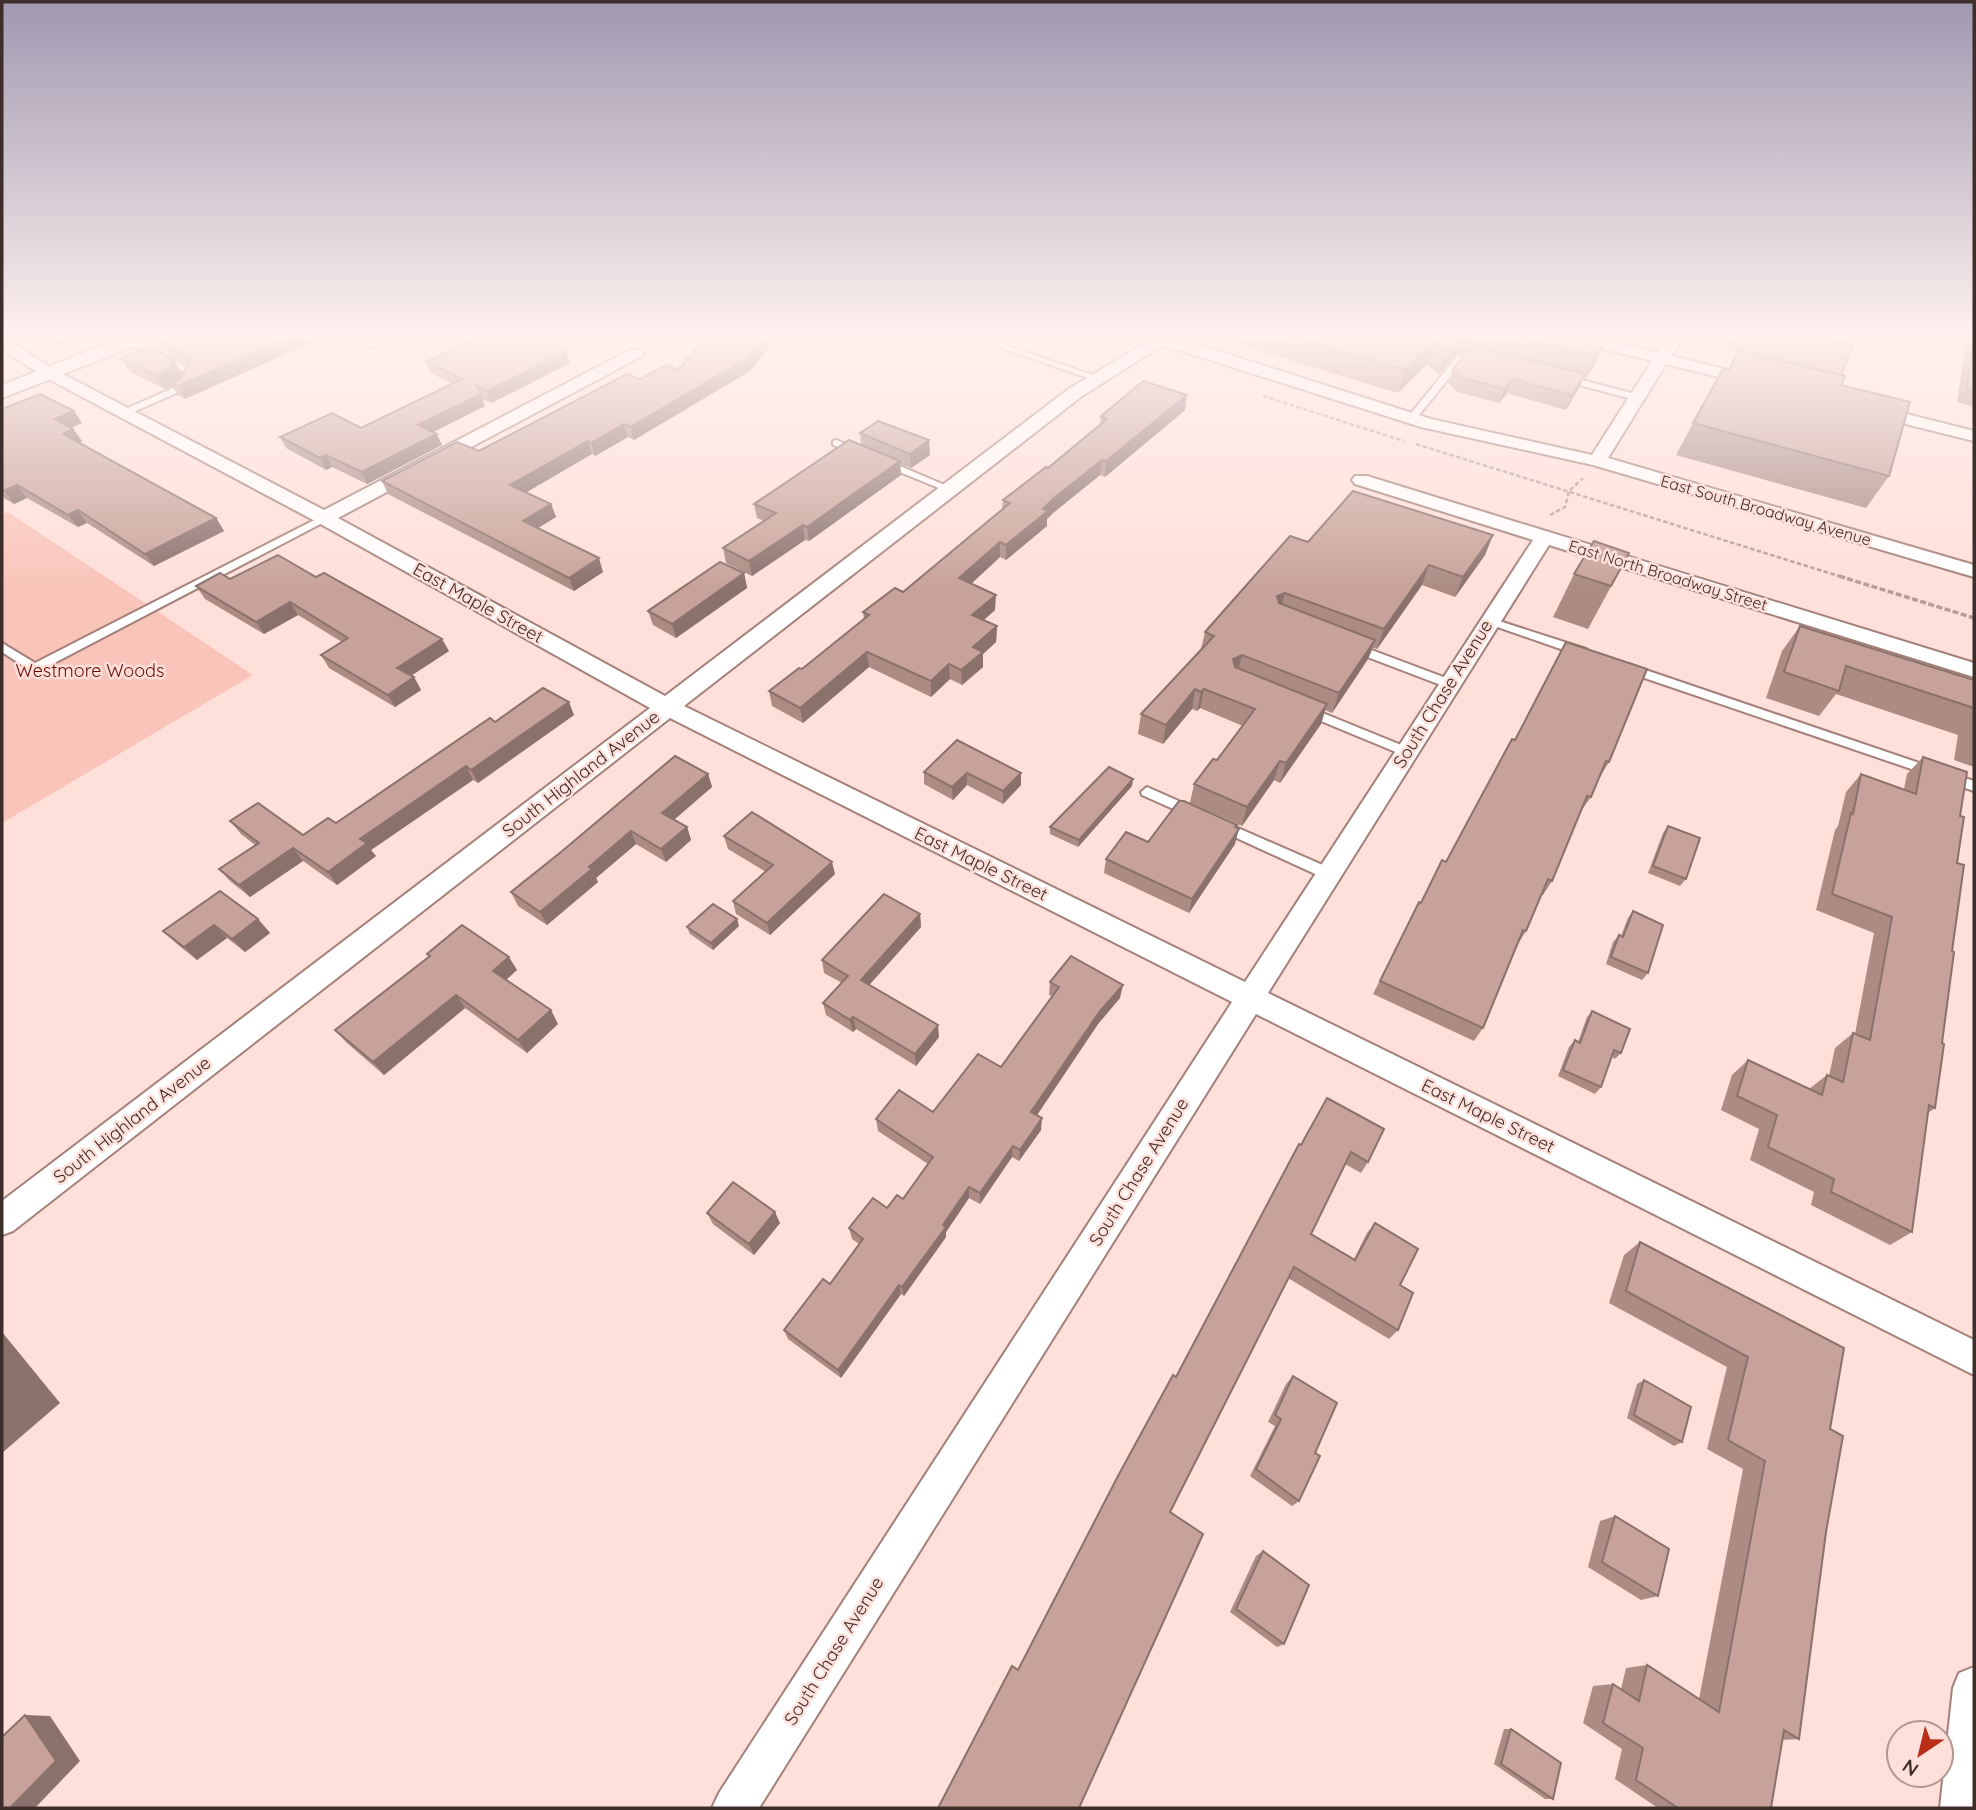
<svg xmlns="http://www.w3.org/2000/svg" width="1976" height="1810" viewBox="0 0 1976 1810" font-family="Quicksand,sans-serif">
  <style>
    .green { fill: #f9c4b9 }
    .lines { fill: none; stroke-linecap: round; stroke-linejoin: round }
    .service-casing { stroke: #a38079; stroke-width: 4 }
    .minor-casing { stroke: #a38079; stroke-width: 4 }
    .tertiary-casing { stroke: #a38079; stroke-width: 4 }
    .path-far1 { stroke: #b69c97; stroke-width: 2.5; stroke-dasharray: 4.5 2.5; stroke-linecap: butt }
    .path { stroke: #b69c97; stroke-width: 3.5; stroke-dasharray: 6 2.5; stroke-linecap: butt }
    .service { fill: #fff; fill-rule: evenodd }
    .minor { fill: #fff; fill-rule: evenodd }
    .tertiary { fill: #fff; fill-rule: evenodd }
    .wall { fill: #ab8b84 }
    .shaded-wall { fill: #8b716c }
    .building { fill: #c7a29a; stroke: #8b716c; stroke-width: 2 }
    .labels { text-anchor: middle; stroke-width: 5; stroke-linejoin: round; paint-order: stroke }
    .far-street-label { font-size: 16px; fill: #3d2e2b; stroke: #ffdfd9 }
    .street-label { font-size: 18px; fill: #3d2e2b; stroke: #ffdfd9 }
    .park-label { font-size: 18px; fill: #6a0c02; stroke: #ffdfd9 }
  </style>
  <rect width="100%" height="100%" fill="#ffdfd9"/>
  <polygon class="green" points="8,512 253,675 2,823 2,515"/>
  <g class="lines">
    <defs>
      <g id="service">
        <polygon points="348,337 358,337 377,346 370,348"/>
        <polygon points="970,337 981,337 1101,378 1094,380"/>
        <polygon points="128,339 134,339 195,372 186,389 124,416 119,413 121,411 180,385 186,373 128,343"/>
        <path d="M1464 354H1479L1483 357C1477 362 1468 358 1461 363L1415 420H1409V416L1455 359Z"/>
        <polygon points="1563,375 1639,395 1640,397 1636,400 1560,380 1560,376"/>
        <polygon points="836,440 860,449 862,451 857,454 833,445 833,441"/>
        <polygon points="880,460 886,460 954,489 946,491 880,464"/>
        <polygon points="324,515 329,518 328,520 39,671 31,671 2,652 2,643 35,663"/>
        <polygon points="1490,618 1586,649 1588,652 1582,656 1578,655 1486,623 1486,619"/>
        <polygon points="1353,643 1454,681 1456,684 1454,687 1446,687 1349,650 1347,647"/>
        <polygon points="1628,664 1934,768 1936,771 1930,776 1926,774 1624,671 1624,665"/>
        <polygon points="1308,707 1411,749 1413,752 1407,756 1403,755 1304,714 1302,711"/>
        <polygon points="1949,773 1974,781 1974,791 1945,781 1943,778"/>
        <polygon points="1147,787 1199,810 1201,813 1194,818 1189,816 1142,795 1141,792"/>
        <polygon points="1222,821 1334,870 1336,874 1329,879 1324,878 1217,829 1215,826"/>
      </g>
      <g id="minor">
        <polygon points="2,337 55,370 324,510 630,350 642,350 644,353 642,356 338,518 665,696 1070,388 1149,341 1145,337 1174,337 1431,419 1592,455 1652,361 1568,340 1565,337 1591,337 1657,353 1667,337 1683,337 1671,356 1761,378 1763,381 1761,384 1755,386 1666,364 1608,458 1974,565 1974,577 1593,465 1421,427 1163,345 1082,396 684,706 1245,982 1533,540 1355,484 1352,480 1355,476 1367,476 1974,663 1974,677 1549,545 1268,993 1974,1340 1974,1375 1256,1014 759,1808 712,1808 719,1793 1232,1002 670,718 13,1231 2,1235 2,1201 650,708 317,522 43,376 2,349"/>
        <polygon points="1871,405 1974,431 1974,441 1865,414 1863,410 1865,406"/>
        <polygon points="1974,1667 1974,1808 1940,1808 1953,1688 1959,1673"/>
      </g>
      <polygon id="tertiary" points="124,337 151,337 148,341 2,398 2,385"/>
    </defs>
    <use href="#service" class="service-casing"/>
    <use href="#minor" class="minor-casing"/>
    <use href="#tertiary" class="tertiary-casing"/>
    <g class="path-far1">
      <polyline points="1082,337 1112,346"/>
      <polyline points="1263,396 1404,441"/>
      <polyline points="1416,444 1845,578"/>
      <polyline points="1550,515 1565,507 1569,491 1583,478"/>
    </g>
    <polyline class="path" points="1839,576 1974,618"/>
    <use href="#service" class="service"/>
    <use href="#minor" class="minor"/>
    <use href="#tertiary" class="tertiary"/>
  </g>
  <g class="wall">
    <polygon points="41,337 81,337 57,345"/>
    <polygon points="172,337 324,337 185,399 178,395 172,386 165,389 130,372 121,358 174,360 182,374 187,365 170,355 163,343 170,340 169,338"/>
    <polygon points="699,337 777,337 777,338 750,371 634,440 628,437 595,456 592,454 526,492 551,504 556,517 538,528 603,572 574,591 388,494 382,481 479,451 640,379 678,370 705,339"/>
    <polygon points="786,337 820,337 807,344"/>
    <polygon points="1231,337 1579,337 1604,343 1594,366 1585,379 1584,378 1579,388 1566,410 1507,393 1499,403 1458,392 1448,383 1453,369 1466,353 1453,357 1439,374 1427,364 1398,393 1230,342"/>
    <polygon points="1731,337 1817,337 1841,375 1841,385 1889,476 1866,508 1676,455 1693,423 1729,368 1736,351 1725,349"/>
    <polygon points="1967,337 1974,337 1974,407 1957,402"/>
    <polygon points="557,347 570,363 491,403 482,399 485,406 433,432 442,445 367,484 332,467 326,470 286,448 280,437 361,428 452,384 431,373 426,362"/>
    <polygon points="1187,395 1185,410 1105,477 1100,475 1053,513 1047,519 1047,526 1006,560 1000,557 971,584 995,610 984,620 997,626 996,642 983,654 983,667 962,685 950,679 931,697 869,667 803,723 772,706 769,691 802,669 864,619 863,612 903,592 1002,509 1003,500 1048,468 1100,425 1101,416"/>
    <polygon points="2,409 74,411 82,423 71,428 73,429 82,441 79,443 216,518 224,531 154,566 87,523 78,527 27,498 14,504 2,497"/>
    <polygon points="860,433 929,440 930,455 911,468 900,464 901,475 809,541 805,540 752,576 726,563 723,548 764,521 757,518 754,504 861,445"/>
    <polygon points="1493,535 1485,555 1455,597 1422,585 1377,649 1373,648 1368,659 1332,713 1325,710 1321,724 1280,783 1274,780 1242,826 1190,803 1194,784 1217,760 1243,726 1200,708 1197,711 1192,709 1163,744 1138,734 1141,714 1201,649 1205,632 1308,542"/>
    <polygon points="1629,553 1588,629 1553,617 1574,574"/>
    <polygon points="744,573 747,588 676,638 653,625 648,611"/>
    <polygon points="316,577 449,651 411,676 414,677 421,690 395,707 329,668 321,655 342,642 298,615 264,634 205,599 196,586 230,579"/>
    <polygon points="1800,626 1974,680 1974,767 1954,760 1958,735 1836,694 1819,716 1766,698 1782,651"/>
    <polygon points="574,715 478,783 473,780 371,850 376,856 337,885 303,861 250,897 230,881 219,869 255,845 241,834 230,821 303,835 336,823 495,722"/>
    <polygon points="1512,739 1609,762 1600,777 1599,776 1591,797 1581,811 1552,881 1543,895 1541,895 1526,931 1518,944 1483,1028 1474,1041 1373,994 1419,902 1421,903 1446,862"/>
    <polygon points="1923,757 1960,816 1952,951 1935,1108 1928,1113 1912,1232 1890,1245 1811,1205 1814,1192 1750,1160 1759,1129 1721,1110 1732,1075 1748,1060 1809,1089 1827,1075 1829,1076 1835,1048 1853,1033 1855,1034 1874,933 1816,910 1835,830 1838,826 1846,792 1861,774 1904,789 1907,774"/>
    <polygon points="924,772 1021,773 1021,785 1003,804 967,785 953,800 924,784"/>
    <polygon points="708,774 712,787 674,819 687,827 691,840 666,862 636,844 596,878 598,882 547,925 518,906 511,892"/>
    <polygon points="1132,786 1078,847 1050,834 1050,827"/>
    <polygon points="1668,826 1686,879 1680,886 1648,873 1663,833"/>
    <polygon points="1236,828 1235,844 1189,913 1104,873 1106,859 1148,842"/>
    <polygon points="724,836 835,874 770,935 736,914 733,901 766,872 728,849"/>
    <polygon points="1633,911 1648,973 1642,980 1606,964 1613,942 1619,935 1621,936 1628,918"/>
    <polygon points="920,914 921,927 869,985 939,1037 916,1066 856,1029 853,1032 826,1015 823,1003 842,983 824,973 822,960"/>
    <polygon points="258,919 270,933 245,952 227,938 197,960 177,944 163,931"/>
    <polygon points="737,919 739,926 713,950 690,934 687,927"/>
    <polygon points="427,954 517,970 506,980 558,1024 527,1053 465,1008 384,1075 347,1043 335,1030 429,957"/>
    <polygon points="1050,982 1120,998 1098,1024 1037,1115 1041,1130 1019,1161 1012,1157 980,1204 969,1198 946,1232 946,1237 904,1296 901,1294 841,1378 788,1339 784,1330 830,1284 859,1244 852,1239 849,1228 887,1208 903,1199 928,1164 878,1131 876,1119 933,1112 1001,1067 1052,996 1049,995"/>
    <polygon points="1592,1011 1621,1053 1615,1059 1612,1057 1601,1087 1595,1094 1558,1076 1569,1047 1575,1040 1578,1042 1587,1017"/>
    <polygon points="1327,1098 1368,1162 1361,1173 1345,1164 1311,1234 1354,1259 1367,1233 1375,1223 1400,1285 1398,1330 1389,1339 1288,1278 1018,1670"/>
    <polygon points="707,1213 780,1223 754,1255 713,1224"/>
    <polygon points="1640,1242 1830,1429 1826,1532 1799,1739 1782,1740 1771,1808 1658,1808 1615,1779 1622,1749 1583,1723 1593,1686 1613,1684 1621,1689 1626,1668 1647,1665 1699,1699 1743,1469 1707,1449 1727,1367 1609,1303 1624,1255"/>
    <polygon points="1293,1376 1299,1501 1292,1506 1250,1476 1275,1426 1268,1422 1286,1384"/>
    <polygon points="1644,1380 1682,1442 1674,1446 1627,1418 1637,1384"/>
    <polygon points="1615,1516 1658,1596 1641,1600 1588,1567 1600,1521"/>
    <polygon points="1263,1551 1284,1644 1277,1647 1230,1612 1256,1556"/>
    <polygon points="1504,1729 1511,1729 1553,1799 1545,1799 1494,1764"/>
  </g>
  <g class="shaded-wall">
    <polygon points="52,337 81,337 57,345"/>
    <polygon points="290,337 324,337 185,399 178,386"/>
    <polygon points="766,337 777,337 777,338 750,371 634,440 630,427"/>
    <polygon points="806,337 820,337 807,344"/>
    <polygon points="1459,337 1479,337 1474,350 1453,357 1439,374 1447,351"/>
    <polygon points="1435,341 1427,364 1398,393 1405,370"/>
    <polygon points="1604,343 1594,366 1585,379 1595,356"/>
    <polygon points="566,352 570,363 491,403 487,391"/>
    <polygon points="174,360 182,374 178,383 171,383 172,386 165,389 156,375"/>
    <polygon points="1585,374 1579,388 1566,410 1572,395"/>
    <polygon points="1512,379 1507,393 1499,403 1504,389"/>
    <polygon points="481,394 485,406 423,437 418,425"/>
    <polygon points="1187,395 1185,410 1105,477 1106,461"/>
    <polygon points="74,411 82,423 63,431 55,419"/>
    <polygon points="624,424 628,437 595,456 591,443"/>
    <polygon points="73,429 82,441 71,446 63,434"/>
    <polygon points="437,434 442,445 367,484 362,472"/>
    <polygon points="929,440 930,455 911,468 910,454"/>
    <polygon points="588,441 592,454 515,499 510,485"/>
    <polygon points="326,455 332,467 326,470 320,458"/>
    <polygon points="1102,460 1100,475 1053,513 1047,519 1047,526 1006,560 1006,545 1054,498"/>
    <polygon points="900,461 901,475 809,541 807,527"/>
    <polygon points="17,485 27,498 14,504 4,491"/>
    <polygon points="551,504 556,517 528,534 523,521"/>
    <polygon points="78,510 87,523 78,527 68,515"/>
    <polygon points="216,518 224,531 154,566 145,554"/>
    <polygon points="803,525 805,540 752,576 749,561"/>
    <polygon points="1493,535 1485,555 1455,597 1463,577"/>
    <polygon points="1000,542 1000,557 960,594 959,578"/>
    <polygon points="599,558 603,572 574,591 569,578"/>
    <polygon points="1429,565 1422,585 1377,649 1384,629"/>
    <polygon points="744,573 747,588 676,638 672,624"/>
    <polygon points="1285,593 1280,613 1277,596"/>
    <polygon points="996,595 995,610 972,630 972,615"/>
    <polygon points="290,602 298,615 264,634 256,622"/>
    <polygon points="997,626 996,642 983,654 983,667 962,685 961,670 973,647"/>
    <polygon points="442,639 449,651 404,680 397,668"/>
    <polygon points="1375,640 1368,659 1332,713 1339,693"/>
    <polygon points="867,652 869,667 803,723 800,708"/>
    <polygon points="1242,655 1237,675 1233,659"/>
    <polygon points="949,664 950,679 931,697 931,681"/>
    <polygon points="414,677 421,690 395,707 388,695"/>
    <polygon points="1195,689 1192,709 1163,744 1166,725"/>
    <polygon points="1204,689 1200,708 1197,711 1201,692"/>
    <polygon points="569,702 574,715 478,783 471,770"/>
    <polygon points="1327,704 1321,724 1280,783 1286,763"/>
    <polygon points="1280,761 1274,780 1242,826 1247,807"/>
    <polygon points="466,766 473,780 371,850 376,856 337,885 328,872 360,839"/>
    <polygon points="967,773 967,785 953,800 952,787"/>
    <polygon points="1021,773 1021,785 1003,804 1003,791"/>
    <polygon points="708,774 712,787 667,826 662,813"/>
    <polygon points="1133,779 1132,786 1078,847 1079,840"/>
    <polygon points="1237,825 1233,838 1239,829 1235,844 1189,913 1192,899"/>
    <polygon points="687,827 691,840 666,862 661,849"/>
    <polygon points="631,831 636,844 596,878 598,882 547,925 540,912 589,867"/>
    <polygon points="293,848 303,861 250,897 239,885"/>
    <polygon points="832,862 835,874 770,935 767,923"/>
    <polygon points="920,914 921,927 863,992 861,980"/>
    <polygon points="258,919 270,933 245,952 232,939"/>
    <polygon points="737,919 739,926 713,950 711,943"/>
    <polygon points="214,925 227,938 197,960 184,947"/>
    <polygon points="509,957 517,970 501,984 493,971"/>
    <polygon points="1123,985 1120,998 1098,1024 1031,1124 1031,1112 1100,1011"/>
    <polygon points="456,995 465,1008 384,1075 373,1062"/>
    <polygon points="551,1010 558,1024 527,1053 518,1040"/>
    <polygon points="853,1017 856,1029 853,1032 850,1020"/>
    <polygon points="938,1025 939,1037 916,1066 915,1054"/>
    <polygon points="1042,1118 1041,1130 1019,1161 1020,1150"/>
    <polygon points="1013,1146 1012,1157 980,1204 980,1193"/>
    <polygon points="969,1187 969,1198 946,1232 946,1237 904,1296 902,1287"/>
    <polygon points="775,1212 780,1223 754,1255 749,1244"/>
    <polygon points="899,1285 901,1294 841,1378 838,1370"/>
    <polygon points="2,1332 60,1403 2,1453"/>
    <polygon points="25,1715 50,1716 80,1761 35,1808 10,1808"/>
  </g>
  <g class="building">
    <polygon points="172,337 290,337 178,386 171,383 181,378 190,359 163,343 172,339 169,338"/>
    <polygon points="479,337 547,337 555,340 550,343 566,352 487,391 477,386 481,394 418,425 437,434 362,472 326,455 320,458 280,437 332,413 361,428 462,379 426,362"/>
    <polygon points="706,337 766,337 748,358 630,427 624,424 591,443 588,441 510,485 551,504 523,521 599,558 569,578 382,481 457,442 479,451 627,374 640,379 667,365 678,370"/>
    <polygon points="1292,337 1459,337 1447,351 1435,341 1405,370"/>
    <polygon points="1518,337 1579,337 1604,343 1595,356"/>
    <polygon points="1736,337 1817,337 1853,345 1841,375 1739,351 1737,355 1736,355 1743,339"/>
    <polygon points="1974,337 1974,390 1967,388"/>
    <polygon points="149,347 174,360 170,369 156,375 121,358"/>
    <polygon points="1480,348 1585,374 1572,395 1512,379 1504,389 1463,378 1453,369 1467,351"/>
    <polygon points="1739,351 1845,376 1841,385 1910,402 1889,476 1693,423 1723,369 1729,371"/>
    <polygon points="1143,381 1187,395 1106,461 1102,460 1054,498 1043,509 1048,511 1006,545 1000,542 959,578 996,595 972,615 997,626 973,647 983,652 961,670 949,664 931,681 867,652 800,708 769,691 799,668 802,669 869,615 863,612 895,588 903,592 1010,503 1003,500 1046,467 1048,468 1107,419 1101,416"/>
    <polygon points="40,394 74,411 55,419 73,429 63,434 216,518 145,554 78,510 68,515 17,485 4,491 2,490 2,409"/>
    <polygon points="878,421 929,440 910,454 860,433"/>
    <polygon points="849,440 900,461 807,527 803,525 749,561 723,548 776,513 754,504"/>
    <polygon points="1353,491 1493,535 1463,577 1429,565 1384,629 1285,593 1277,596 1279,603 1375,640 1339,693 1242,655 1233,659 1235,667 1327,704 1286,763 1280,761 1247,807 1194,784 1213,759 1217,760 1255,709 1204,689 1201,692 1195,689 1166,725 1141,714 1214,636 1205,632 1290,536 1308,542"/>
    <polygon points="1594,541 1629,553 1611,586 1574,574"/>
    <polygon points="278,555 316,577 324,573 442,639 397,668 414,677 388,695 321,655 348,638 290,602 256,622 196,586 220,573 230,579"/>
    <polygon points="720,562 744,573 672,624 648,611"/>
    <polygon points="1800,626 1974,680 1974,708 1846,666 1839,691 1784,672"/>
    <polygon points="1566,642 1647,669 1609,762 1606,761 1591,797 1587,796 1552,881 1548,879 1526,931 1523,930 1483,1028 1380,981 1419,902 1421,903 1442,860 1446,862 1512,739 1515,740"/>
    <polygon points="543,688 569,702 471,770 466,766 360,839 367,843 328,872 293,848 239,885 219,869 259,843 230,821 258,803 303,835 328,818 336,823 490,718 495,722"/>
    <polygon points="957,740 1021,773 1003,791 967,773 952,787 924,772"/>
    <polygon points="675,756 708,774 662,813 687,827 661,849 631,831 589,867 592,869 540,912 511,892 561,852"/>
    <polygon points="1923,757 1967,772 1960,816 1964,817 1957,863 1964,865 1952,951 1954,952 1942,1043 1944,1044 1935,1108 1929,1105 1912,1232 1831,1192 1834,1179 1768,1147 1777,1115 1737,1096 1748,1060 1822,1095 1827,1075 1843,1082 1853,1033 1870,1040 1892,917 1832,894 1851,813 1853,814 1861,774 1916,794"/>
    <polygon points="1109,767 1133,779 1079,840 1050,827"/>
    <polygon points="1179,801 1184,801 1237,825 1235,827 1239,829 1192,899 1106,859 1126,832 1148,842"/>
    <polygon points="752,812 832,862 767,923 733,901 773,865 724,836"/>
    <polygon points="1668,826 1700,838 1686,879 1653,866"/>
    <polygon points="220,891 258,919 232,939 214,925 184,947 163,931"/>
    <polygon points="884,894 920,914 861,980 938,1025 915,1054 853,1017 850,1020 823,1003 848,976 822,960"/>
    <polygon points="713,904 737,919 711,943 687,927"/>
    <polygon points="1633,911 1663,925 1648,973 1611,957 1619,935 1623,937"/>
    <polygon points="462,925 509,957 493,971 551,1010 518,1040 456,995 373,1062 335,1030 430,956 427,954"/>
    <polygon points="1071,956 1123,985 1100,1011 1031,1112 1042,1118 1020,1150 1013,1146 980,1193 969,1187 943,1225 946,1227 902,1287 899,1285 838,1370 784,1330 823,1279 830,1284 863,1239 849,1228 873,1198 887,1208 897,1195 903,1199 933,1157 876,1119 899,1090 933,1112 978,1054 1001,1067 1059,987 1050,982"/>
    <polygon points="1592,1011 1630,1029 1621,1053 1614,1050 1601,1087 1563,1070 1575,1040 1580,1043"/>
    <polygon points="1327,1098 1384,1129 1368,1162 1351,1152 1311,1234 1355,1260 1375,1223 1418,1249 1400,1285 1413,1293 1398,1330 1294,1267 1170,1512 1203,1534 1079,1808 938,1808 1012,1666 1018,1670 1118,1476 1173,1375 1176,1377 1299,1144 1301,1145"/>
    <polygon points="733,1182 775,1212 749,1244 707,1213"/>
    <polygon points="1640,1242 1844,1348 1830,1429 1843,1436 1826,1532 1799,1739 1784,1730 1771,1808 1678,1808 1636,1780 1643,1748 1603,1723 1613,1684 1639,1701 1647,1665 1719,1712 1765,1461 1728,1440 1748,1357 1626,1291"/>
    <polygon points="1293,1376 1337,1403 1315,1453 1320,1456 1299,1501 1256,1469 1281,1419 1275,1415"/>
    <polygon points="1644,1380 1691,1407 1682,1442 1634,1415"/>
    <polygon points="1615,1516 1669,1549 1658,1596 1602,1562"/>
    <polygon points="1263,1551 1309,1585 1284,1644 1236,1609"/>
    <polygon points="25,1715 56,1761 10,1808 2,1808 2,1737"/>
    <polygon points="1511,1729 1561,1763 1553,1799 1501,1764"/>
  </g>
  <linearGradient id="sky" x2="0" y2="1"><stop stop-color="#9f98b0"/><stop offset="0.57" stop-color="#fff1ee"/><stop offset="1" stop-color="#fff1ee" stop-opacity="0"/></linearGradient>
  <rect width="1976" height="590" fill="url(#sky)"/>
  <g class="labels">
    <g class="far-street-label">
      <text transform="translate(1766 510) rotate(16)" y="6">East South Broadway Avenue</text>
      <text transform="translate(1668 575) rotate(17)" y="6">East North Broadway Street</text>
    </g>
    <g class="street-label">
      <text transform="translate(478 603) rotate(29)" y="6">East Maple Street</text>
      <text transform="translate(1443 694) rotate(-58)" y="6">South Chase Avenue</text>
      <text transform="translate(581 774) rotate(-38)" y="6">South Highland Avenue</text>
      <text transform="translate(981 864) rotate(26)" y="6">East Maple Street</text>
      <text transform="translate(1488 1116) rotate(26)" y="6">East Maple Street</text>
      <text transform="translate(132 1120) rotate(-38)" y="6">South Highland Avenue</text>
      <text transform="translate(1139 1172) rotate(-58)" y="6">South Chase Avenue</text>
      <text transform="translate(834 1651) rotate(-58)" y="6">South Chase Avenue</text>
    </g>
    <g class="park-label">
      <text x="90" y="677">Westmore Woods</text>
    </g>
  </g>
  <rect width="1976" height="1810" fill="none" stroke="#3d2e2b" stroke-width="7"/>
  <g transform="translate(1920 1754) rotate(215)"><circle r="33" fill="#ffdfd9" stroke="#b19893" stroke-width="2"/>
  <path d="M0-5L12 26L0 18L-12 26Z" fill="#b82c18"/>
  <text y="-10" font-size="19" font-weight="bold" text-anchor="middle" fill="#3d2e2b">N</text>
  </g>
</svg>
